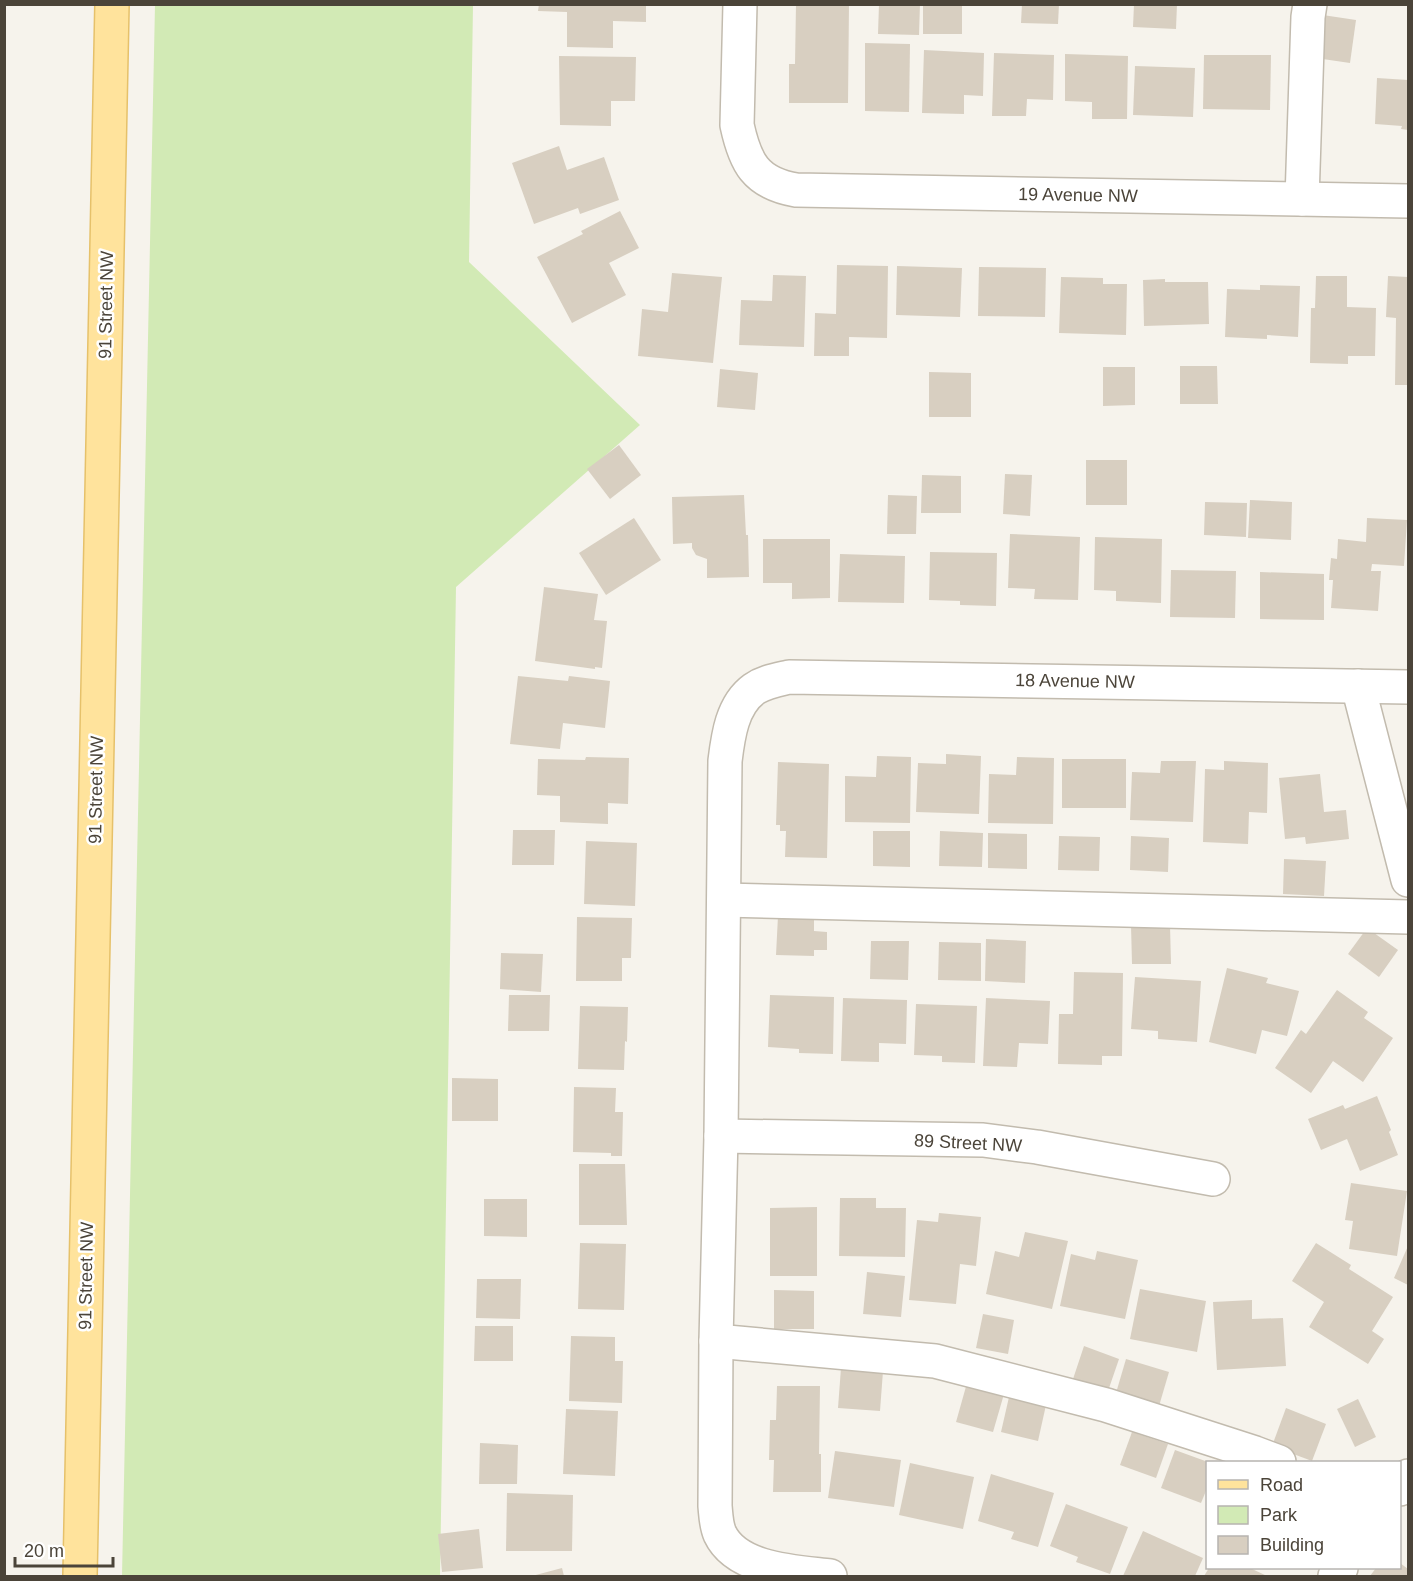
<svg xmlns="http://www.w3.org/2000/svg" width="1413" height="1581" viewBox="0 0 1413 1581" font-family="Helvetica,sans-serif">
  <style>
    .green { fill: #d2eab5 }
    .building { fill: #d8cfc1 }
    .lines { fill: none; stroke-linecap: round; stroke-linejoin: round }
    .minor-casing { stroke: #c2bbae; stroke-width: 36 }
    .major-casing { stroke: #e6c16a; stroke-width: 36 }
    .minor { stroke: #fff; stroke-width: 33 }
    .major { stroke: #ffe39c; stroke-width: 33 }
    .labels { text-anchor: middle; stroke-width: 5; stroke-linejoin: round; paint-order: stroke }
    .street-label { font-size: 18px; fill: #4b4439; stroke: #fff }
  </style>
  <rect width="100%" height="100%" fill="#f6f3ec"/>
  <polygon class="green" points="155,5 473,5 469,262 640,425 456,587 440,1576 122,1576"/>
  <g class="building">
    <polygon points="539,4 646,4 646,22 613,21 613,48 567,47 567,12 538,11"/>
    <polygon points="796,4 849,4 848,103 789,103 789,64 795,64"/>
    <polygon points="879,4 920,4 919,35 878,34"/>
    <polygon points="1022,4 1059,4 1058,24 1021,23"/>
    <polygon points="1134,4 1177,4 1176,29 1133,27"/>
    <rect x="923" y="5" width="39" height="29"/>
    <polygon points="1316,14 1356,20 1350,63 1309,57"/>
    <polygon points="865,43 910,44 909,112 865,111"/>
    <polygon points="924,50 984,53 983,96 964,95 964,114 922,113"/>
    <polygon points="994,53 1054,55 1053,100 1027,99 1026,116 992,116"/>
    <polygon points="1065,54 1128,56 1127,119 1092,119 1092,102 1065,101"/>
    <polygon points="1204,55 1271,55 1270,110 1203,109"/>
    <polygon points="559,56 636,57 635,101 611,101 611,126 560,125"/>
    <polygon points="1135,66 1195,68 1193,117 1133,115"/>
    <polygon points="1377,78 1408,80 1408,130 1401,129 1402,126 1375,124"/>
    <polygon points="559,146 567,170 604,157 619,200 580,214 578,208 534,224 512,163"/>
    <polygon points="620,211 639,248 609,263 626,295 572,323 537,257 583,234 581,231"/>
    <polygon points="837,265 888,266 887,338 849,337 849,356 814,356 815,313 836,314"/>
    <polygon points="897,266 962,268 960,317 896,315"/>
    <polygon points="979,267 1046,268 1045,317 978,316"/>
    <polygon points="672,273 722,277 713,363 638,356 642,309 668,312"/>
    <polygon points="773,275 806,276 804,347 739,345 741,300 772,301"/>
    <polygon points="1316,276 1347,276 1347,307 1376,308 1375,356 1348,356 1348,364 1310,363 1311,308 1315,308"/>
    <polygon points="1388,276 1408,277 1408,385 1395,385 1396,318 1386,317"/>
    <polygon points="1061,277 1103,278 1103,284 1127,284 1126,335 1059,333"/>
    <polygon points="1165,279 1165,282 1208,282 1209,324 1144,326 1143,280"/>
    <polygon points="1260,285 1300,286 1298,337 1267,335 1267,339 1225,337 1227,289 1260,290"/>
    <polygon points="1180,366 1217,366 1218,404 1180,404"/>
    <polygon points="1103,367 1135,367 1135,405 1103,406"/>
    <polygon points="720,369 758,373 755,410 717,407"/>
    <polygon points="929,372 971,373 971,417 929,417"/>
    <polygon points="619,445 641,475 610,499 587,469"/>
    <rect x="1086" y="460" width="41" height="45"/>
    <polygon points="1005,474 1032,475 1030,516 1003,514"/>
    <polygon points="922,475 961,476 961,513 921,513"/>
    <polygon points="744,495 746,535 748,535 749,577 707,578 707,559 696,555 692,548 692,543 673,544 672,497"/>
    <polygon points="888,495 917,496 916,534 887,534"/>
    <polygon points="1250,500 1292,502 1291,540 1248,538"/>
    <polygon points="1205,502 1247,503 1246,537 1204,535"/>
    <polygon points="634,518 661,560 606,595 579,553"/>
    <polygon points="1367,518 1407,520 1404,566 1372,564 1371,571 1381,571 1378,611 1331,608 1333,580 1329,580 1331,558 1337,559 1338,539 1366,542"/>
    <polygon points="1010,534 1080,537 1078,600 1034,599 1035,589 1008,588"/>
    <polygon points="1095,537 1162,539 1161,603 1116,601 1116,591 1094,590"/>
    <polygon points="763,539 830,539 830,598 792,599 792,583 763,583"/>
    <polygon points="930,552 997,553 996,606 960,605 960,601 929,600"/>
    <polygon points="840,554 905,556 904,603 838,602"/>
    <polygon points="1171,570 1236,571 1235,618 1170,617"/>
    <polygon points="1260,572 1324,574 1324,620 1260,619"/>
    <polygon points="544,587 598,594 594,620 607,621 602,668 595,667 595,669 535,661"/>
    <polygon points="518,676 568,681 569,676 610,681 605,728 563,723 560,749 510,744"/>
    <polygon points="946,754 981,756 979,814 916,812 918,763 946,764"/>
    <polygon points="877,756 911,757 910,823 845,822 845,776 876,777"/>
    <polygon points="586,757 629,758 628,804 608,803 608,824 560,822 560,796 537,795 538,759 585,760"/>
    <polygon points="1017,757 1054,758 1053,824 988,823 989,774 1016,775"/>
    <rect x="1062" y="759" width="64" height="49"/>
    <polygon points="1161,761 1196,761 1193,822 1130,820 1132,772 1160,773"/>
    <polygon points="1224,761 1268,763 1267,813 1249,812 1248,844 1203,842 1205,769 1224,770"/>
    <polygon points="778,762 829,764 827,858 785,857 786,831 780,831 780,825 776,825"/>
    <polygon points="1320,774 1324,812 1346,810 1349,839 1306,844 1305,837 1285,839 1279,778"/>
    <polygon points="513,830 555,830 554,865 512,865"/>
    <polygon points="873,831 910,831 910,867 873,866"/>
    <polygon points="940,831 983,833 982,867 939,866"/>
    <polygon points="988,833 1027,834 1027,869 988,868"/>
    <polygon points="1059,836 1100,837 1099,871 1058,870"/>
    <polygon points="1131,836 1169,838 1168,872 1130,870"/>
    <polygon points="586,841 637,843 635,906 584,904"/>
    <polygon points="1284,859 1326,861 1324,896 1283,894"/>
    <polygon points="778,916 814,917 814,931 827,932 827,950 814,950 814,956 776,955"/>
    <polygon points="577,917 632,918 631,958 622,958 622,981 576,981"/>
    <polygon points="1131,925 1170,925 1171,964 1132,964"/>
    <polygon points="1367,928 1398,950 1379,977 1348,954"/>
    <polygon points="986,939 1026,941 1025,983 985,981"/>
    <polygon points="871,941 909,941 908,980 870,979"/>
    <polygon points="939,942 981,943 981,981 938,980"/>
    <polygon points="501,953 543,954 541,992 500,989"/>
    <polygon points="1227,968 1268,978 1266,983 1299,991 1287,1036 1262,1030 1256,1054 1209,1042"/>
    <polygon points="1074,972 1123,973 1122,1056 1102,1056 1102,1065 1058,1064 1059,1014 1073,1014"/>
    <polygon points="1135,977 1201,981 1197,1042 1158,1039 1158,1031 1131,1029"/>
    <polygon points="1337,990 1368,1012 1364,1018 1393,1038 1363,1082 1333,1061 1311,1093 1275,1068 1301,1030 1306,1034"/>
    <polygon points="509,995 550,995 549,1031 508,1031"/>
    <polygon points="770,995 834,997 833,1054 799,1053 799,1049 768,1047"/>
    <polygon points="843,998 907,1000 906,1044 879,1043 879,1062 841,1061"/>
    <polygon points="986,998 1050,1001 1048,1044 1019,1043 1017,1067 983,1066"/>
    <polygon points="916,1004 977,1006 975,1063 942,1062 942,1056 914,1055"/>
    <polygon points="580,1006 628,1007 627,1042 625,1041 624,1070 578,1069"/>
    <polygon points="452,1078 498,1079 498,1121 452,1121"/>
    <polygon points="574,1087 616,1088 615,1112 623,1112 622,1156 611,1156 611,1153 573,1152"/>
    <polygon points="1377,1096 1391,1130 1389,1132 1398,1155 1360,1171 1347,1139 1321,1150 1308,1119 1343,1105 1345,1109"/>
    <polygon points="579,1164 625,1164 627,1225 579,1225"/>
    <polygon points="1351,1183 1407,1191 1397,1256 1349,1249 1353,1221 1345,1220"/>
    <polygon points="840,1198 876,1198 876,1208 906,1208 905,1257 839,1256"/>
    <polygon points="484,1199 527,1199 527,1237 484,1236"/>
    <polygon points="817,1207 817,1276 770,1276 770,1208"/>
    <polygon points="939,1213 981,1217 976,1266 960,1264 956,1304 909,1300 917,1220 938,1222"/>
    <polygon points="1025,1232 1068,1241 1052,1309 986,1294 995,1251 1019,1257"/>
    <polygon points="580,1243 626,1244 624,1310 578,1309"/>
    <polygon points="1316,1243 1351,1265 1349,1269 1393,1297 1372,1331 1384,1339 1368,1364 1309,1327 1324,1302 1292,1281"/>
    <polygon points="1408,1246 1408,1285 1394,1278"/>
    <polygon points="1097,1251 1138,1260 1125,1319 1060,1306 1071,1254 1095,1260"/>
    <polygon points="867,1272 905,1276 901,1317 863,1314"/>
    <polygon points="477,1279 521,1279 520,1319 476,1318"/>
    <polygon points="1140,1289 1206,1301 1197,1352 1130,1339"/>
    <polygon points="774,1290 814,1291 814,1329 774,1329"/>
    <polygon points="1252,1300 1252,1319 1283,1318 1286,1366 1217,1370 1213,1302"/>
    <polygon points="983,1314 1014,1320 1008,1354 976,1348"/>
    <polygon points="475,1326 513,1326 513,1361 474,1361"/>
    <polygon points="571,1336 615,1337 615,1361 623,1361 622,1403 569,1401"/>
    <polygon points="1084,1346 1119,1359 1108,1391 1073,1379"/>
    <polygon points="1126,1359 1169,1372 1159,1406 1116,1393"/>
    <polygon points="841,1368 883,1371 880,1411 838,1408"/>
    <polygon points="967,1383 1004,1394 993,1432 956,1422"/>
    <polygon points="777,1386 820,1386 819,1454 821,1454 821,1492 773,1492 774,1460 769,1460 770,1420 776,1420"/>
    <polygon points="1009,1397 1046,1405 1038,1441 1001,1432"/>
    <polygon points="1358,1399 1376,1437 1355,1447 1337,1409"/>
    <polygon points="1286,1408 1326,1424 1312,1461 1272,1446"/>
    <polygon points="566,1409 618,1411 615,1476 563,1474"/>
    <polygon points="1132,1432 1168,1444 1156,1478 1120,1465"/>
    <polygon points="480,1443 518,1445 517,1484 479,1484"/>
    <polygon points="1175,1450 1208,1462 1208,1486 1201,1503 1161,1488"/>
    <polygon points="835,1451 901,1460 894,1507 828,1498"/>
    <polygon points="910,1463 974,1477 963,1529 899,1515"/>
    <polygon points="991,1474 1054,1493 1038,1547 1011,1539 1014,1532 978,1521"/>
    <polygon points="507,1493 573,1495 572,1551 506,1551"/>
    <polygon points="1066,1504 1128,1527 1110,1574 1076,1562 1078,1557 1050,1546"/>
    <polygon points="479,1529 483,1568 442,1572 438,1534"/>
    <polygon points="1143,1531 1203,1558 1195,1576 1123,1576"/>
    <polygon points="1400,1563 1408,1569 1408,1576 1370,1576 1376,1568 1400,1568"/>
    <polygon points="562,1568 564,1576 532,1576"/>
    <polygon points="1209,1568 1250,1568 1267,1576 1204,1576"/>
  </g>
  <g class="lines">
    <defs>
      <g id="minor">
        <path d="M740 4 737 125C745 162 755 183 796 190L1408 201"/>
        <polyline points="1302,199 1308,17 1310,4"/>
        <polyline points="1358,686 1408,880"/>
        <polyline points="724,900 1408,917"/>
        <polyline points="721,1136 983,1140 1037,1147 1213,1179"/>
        <polyline points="716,1341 935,1361 1106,1405 1255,1453 1279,1462"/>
        <polyline points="1400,1489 1408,1476"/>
        <path d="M830 1576C796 1572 737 1570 720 1534 716 1525 716 1516 715 1506L716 1341 721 1136 725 761C728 736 732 705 754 689 764 682 776 680 789 677L1408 687"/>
        <polyline points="1335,1576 1341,1568"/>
      </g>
      <polyline id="major" points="80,1576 112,4"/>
    </defs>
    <use href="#minor" class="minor-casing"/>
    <use href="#major" class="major-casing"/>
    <use href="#minor" class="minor"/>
    <use href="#major" class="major"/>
  </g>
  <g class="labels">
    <g class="street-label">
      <text transform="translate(1078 195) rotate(1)" y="6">19 Avenue NW</text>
      <text transform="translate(106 305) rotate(-89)" y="6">91 Street NW</text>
      <text transform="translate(1075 681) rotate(1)" y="6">18 Avenue NW</text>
      <text transform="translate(96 790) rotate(-89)" y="6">91 Street NW</text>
      <text transform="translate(968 1143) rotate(3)" y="6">89 Street NW</text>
      <text transform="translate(86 1276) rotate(-89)" y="6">91 Street NW</text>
    </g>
  </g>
  <rect width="1413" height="1581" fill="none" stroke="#4b4439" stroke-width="12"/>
  <rect x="1206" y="1461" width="195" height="108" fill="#ffffff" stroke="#b7b4b0" stroke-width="1.5"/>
  <rect x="1218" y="1480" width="30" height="9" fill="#ffe39c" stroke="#b7b4b0" stroke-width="1.5"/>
  <text x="1260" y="1491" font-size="18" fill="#4b4439">Road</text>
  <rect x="1218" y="1506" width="30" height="18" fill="#d2eab5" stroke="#b7b4b0" stroke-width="1.5"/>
  <text x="1260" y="1521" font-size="18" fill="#4b4439">Park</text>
  <rect x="1218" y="1536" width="30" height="18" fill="#d8cfc1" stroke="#b7b4b0" stroke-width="1.5"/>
  <text x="1260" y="1551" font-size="18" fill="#4b4439">Building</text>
  <path d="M15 1557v9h98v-9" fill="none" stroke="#4b4439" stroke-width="3"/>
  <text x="24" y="1557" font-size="18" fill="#4b4439" stroke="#ffffff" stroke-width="4.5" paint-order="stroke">20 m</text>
</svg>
